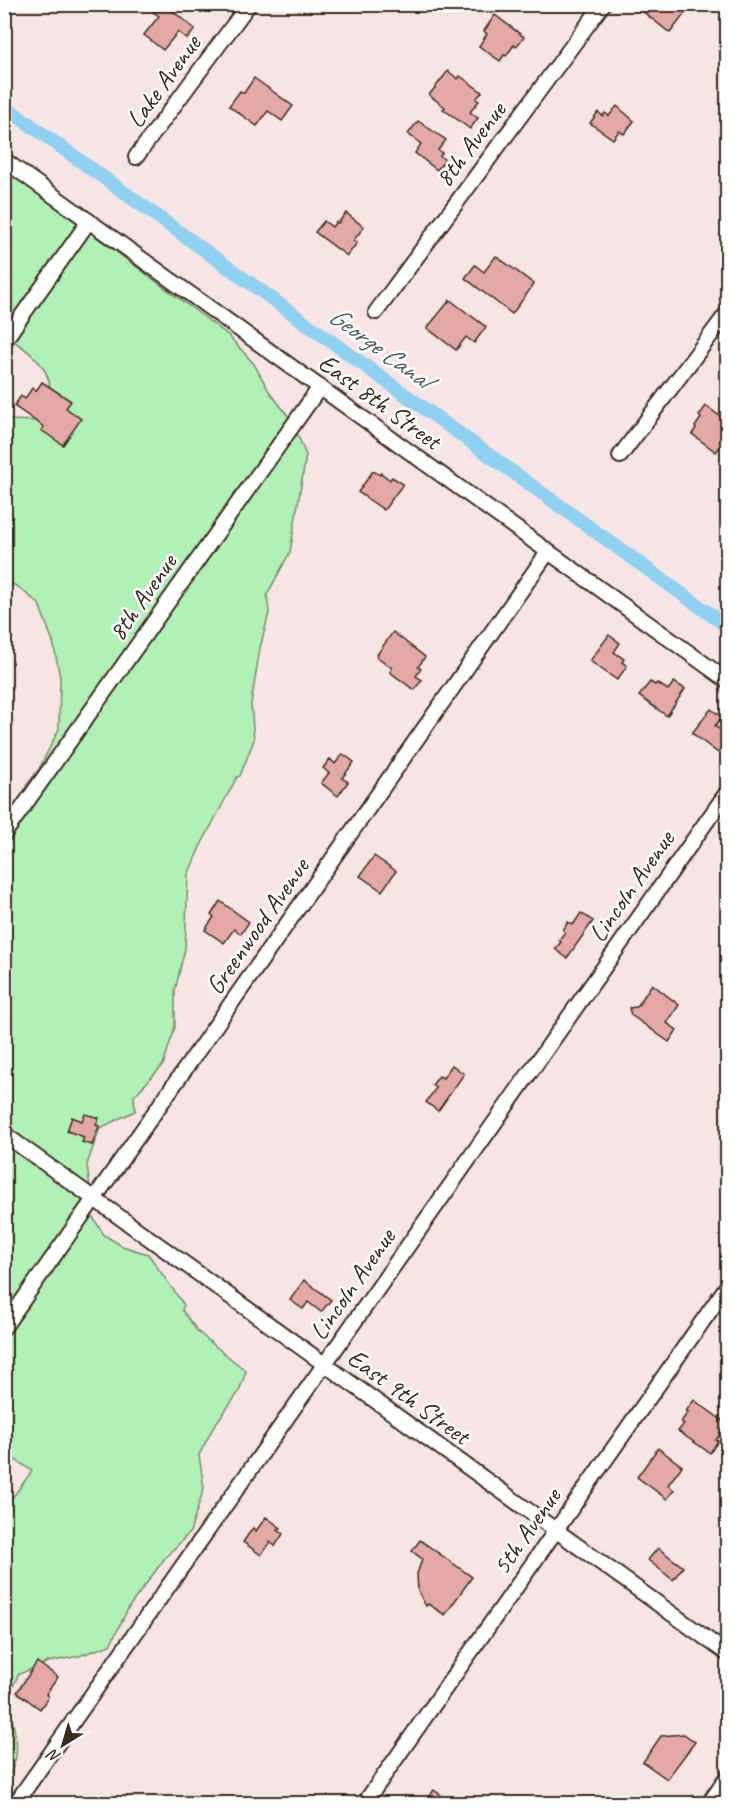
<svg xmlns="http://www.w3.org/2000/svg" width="732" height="1808" viewBox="0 0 732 1808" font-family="Caveat,sans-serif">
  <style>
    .green { fill: #b1f0b7; stroke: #768d6a; stroke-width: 1.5 }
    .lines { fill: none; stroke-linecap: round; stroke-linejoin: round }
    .canal { stroke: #90d1f2; stroke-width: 14 }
    .building { fill: #e4a9a7; stroke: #3b2a1e; stroke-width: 1.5 }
    .minor-casing { stroke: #3b2a1e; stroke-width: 18 }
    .tertiary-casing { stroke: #3b2a1e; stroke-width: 21 }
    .minor { stroke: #fff; stroke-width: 14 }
    .tertiary { stroke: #fff; stroke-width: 16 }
    .labels { text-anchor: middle; stroke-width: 5; stroke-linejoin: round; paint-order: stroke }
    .street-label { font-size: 26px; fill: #3b2a1e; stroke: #fff }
    .water-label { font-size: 27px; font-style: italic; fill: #545c5e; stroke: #fff }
  </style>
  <rect width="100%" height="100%" fill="#f7e5e5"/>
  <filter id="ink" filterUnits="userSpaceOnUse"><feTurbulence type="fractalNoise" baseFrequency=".0167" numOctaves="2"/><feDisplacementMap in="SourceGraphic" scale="12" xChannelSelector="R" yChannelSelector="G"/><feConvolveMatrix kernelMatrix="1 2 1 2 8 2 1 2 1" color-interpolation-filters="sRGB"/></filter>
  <g filter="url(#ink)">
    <path class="green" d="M5 169 228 335 254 364 269 391 292 421 306 455 290 552 267 595 269 613 260 648 251 704 254 740 240 776 237 777 200 847 188 875 185 949 175 990V1027L163 1065 134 1096 135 1111 100 1128 87 1164 91 1196 89 1211 104 1235 122 1246 148 1254 184 1305 182 1310 198 1332 246 1371 239 1392 214 1426 199 1455 204 1488 190 1532 165 1558 129 1607 110 1645 79 1656 48 1662 19 1674 6 1700C15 1729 25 1755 5 1782L4 1492 13 1497 32 1471 4 1452 5 853 13 833 26 786 39 769 59 729 60 677 53 642 39 604 18 587 5 580V420L40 421C43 413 50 397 50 389 50 365 23 346 5 336Z"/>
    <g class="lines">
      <polyline class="canal" points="4,106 728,627"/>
    </g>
    <g class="building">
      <polygon points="159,4 164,4 195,29 187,39 178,32 163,50 144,35 159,16 153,12"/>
      <polygon points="645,4 692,4 670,33 641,10"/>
      <polygon points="495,15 524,37 516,47 514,45 506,56 504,55 500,61 479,46 487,34 484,31"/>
      <polygon points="448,71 458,79 460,76 482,92 476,99 479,101 470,112 478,118 470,129 443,109 445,107 429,95"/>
      <polygon points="254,78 293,106 282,121 268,111 257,126 229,106 240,91 244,93"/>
      <polygon points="617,106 634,121 624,134 619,131 613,139 590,123 598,112 603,116 605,113 609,116"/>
      <polygon points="418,121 446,140 438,150 442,153 440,156 445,160 437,170 415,153 421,144 408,134"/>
      <polygon points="346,213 364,227 353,241 357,243 347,256 315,232 324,221 332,227 336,222 338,223"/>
      <polygon points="496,256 534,284 512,314 465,278 475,265 484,272"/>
      <polygon points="450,300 486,327 474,343 466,337 456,350 427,328"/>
      <polygon points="42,382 71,401 66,408 81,419 63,445 41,430 44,427 14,406 21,396 25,399 32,388 36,391"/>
      <polygon points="706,406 728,422 728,437 716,452 692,434 696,428 695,427 701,418 699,416"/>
      <polygon points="373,471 380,475 381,473 390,480 392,477 403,484 384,510 358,492"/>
      <polygon points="393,632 425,657 418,667 421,669 416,676 422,680 414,690 390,672 392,668 376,656"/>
      <polygon points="609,635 620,643 614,652 624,659 622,662 627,666 617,680 590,661"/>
      <polygon points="650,682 655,685 657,683 668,690 674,682 685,689 667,716 639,696"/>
      <polygon points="711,709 722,717 715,726 725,733 723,736 728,740 718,753 692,733"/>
      <polygon points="343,754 354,762 342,778 348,782 338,796 321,783 329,773 323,768 330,759 335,764"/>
      <polygon points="374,856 396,871 382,891 360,876"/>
      <polygon points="220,901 249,922 241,934 234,929 224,943 205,930 214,917 211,915"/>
      <polygon points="581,913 593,921 567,958 555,949 561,942 559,940 565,932 563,930 568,922 573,925"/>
      <polygon points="652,984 679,1005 667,1023 677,1030 669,1042 631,1015 629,1008 637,1007"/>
      <polygon points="452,1065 464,1074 438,1111 426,1102 436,1088 432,1085 439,1076 443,1078"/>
      <polygon points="85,1114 99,1118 96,1125 99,1126 92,1145 82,1142 84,1137 67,1131 72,1117 82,1121"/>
      <polygon points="304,1280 331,1300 321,1312 308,1302 303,1309 290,1300"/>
      <polygon points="694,1400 727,1424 716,1440 718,1441 710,1453 678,1431 684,1424 681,1422 688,1412 686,1411"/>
      <polygon points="658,1448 682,1466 668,1485 674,1490 667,1499 637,1477"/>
      <polygon points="266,1517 281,1528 278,1530 283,1534 275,1546 270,1542 261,1555 243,1542 253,1528 256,1531"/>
      <polygon points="420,1540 472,1577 445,1615 428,1604 426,1606 418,1591 417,1574 422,1559 412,1551"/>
      <polygon points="658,1548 683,1567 673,1580 648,1560"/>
      <polygon points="37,1662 58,1677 46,1694 48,1696 47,1699 40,1709 17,1692"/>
      <polygon points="684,1734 695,1742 667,1779 643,1762 661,1736"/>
      <polygon points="434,1790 452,1803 424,1803"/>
    </g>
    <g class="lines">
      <defs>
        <g id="minor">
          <polyline points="136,157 249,4"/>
          <polyline points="4,160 728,681"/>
          <polyline points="376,312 603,4"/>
          <polyline points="4,341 89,221"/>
          <polyline points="620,456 728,312"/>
          <polyline points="4,834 320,387"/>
          <polyline points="4,1134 728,1654"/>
          <polyline points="4,1327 548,552"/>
          <polyline points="15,1804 728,791"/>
          <polyline points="364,1804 728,1285"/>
        </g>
        <polyline id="tertiary" points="710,1804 728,1778"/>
      </defs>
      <use href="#minor" class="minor-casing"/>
      <use href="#tertiary" class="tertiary-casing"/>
      <use href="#minor" class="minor"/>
      <use href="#tertiary" class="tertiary"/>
    </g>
  </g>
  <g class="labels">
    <g class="street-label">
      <text transform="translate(163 81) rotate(-54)" y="9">Lake Avenue</text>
      <text transform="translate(470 144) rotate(-53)" y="9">8th Avenue</text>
      <text transform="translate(380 401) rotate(36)" y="9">East 8th Street</text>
      <text transform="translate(142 597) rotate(-55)" y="9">8th Avenue</text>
      <text transform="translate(631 886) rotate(-55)" y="9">Lincoln Avenue</text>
      <text transform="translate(257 926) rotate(-55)" y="9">Greenwood Avenue</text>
      <text transform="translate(352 1284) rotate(-55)" y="9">Lincoln Avenue</text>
      <text transform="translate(409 1396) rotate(36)" y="9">East 9th Street</text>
      <text transform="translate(526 1531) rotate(-55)" y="9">5th Avenue</text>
    </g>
    <g class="water-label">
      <text transform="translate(380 347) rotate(36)" y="9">George Canal</text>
    </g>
  </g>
  <rect width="732" height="1808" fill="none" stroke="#fff" stroke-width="24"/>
  <rect x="12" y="12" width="708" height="1784" fill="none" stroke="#3b2a1e" stroke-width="2" filter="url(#ink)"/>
  <g transform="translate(63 1745) rotate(217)" stroke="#ffffff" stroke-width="4.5" paint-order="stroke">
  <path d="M0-4.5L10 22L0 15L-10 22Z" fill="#3b2a1e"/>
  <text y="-9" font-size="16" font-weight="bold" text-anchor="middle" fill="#3b2a1e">N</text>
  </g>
</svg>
